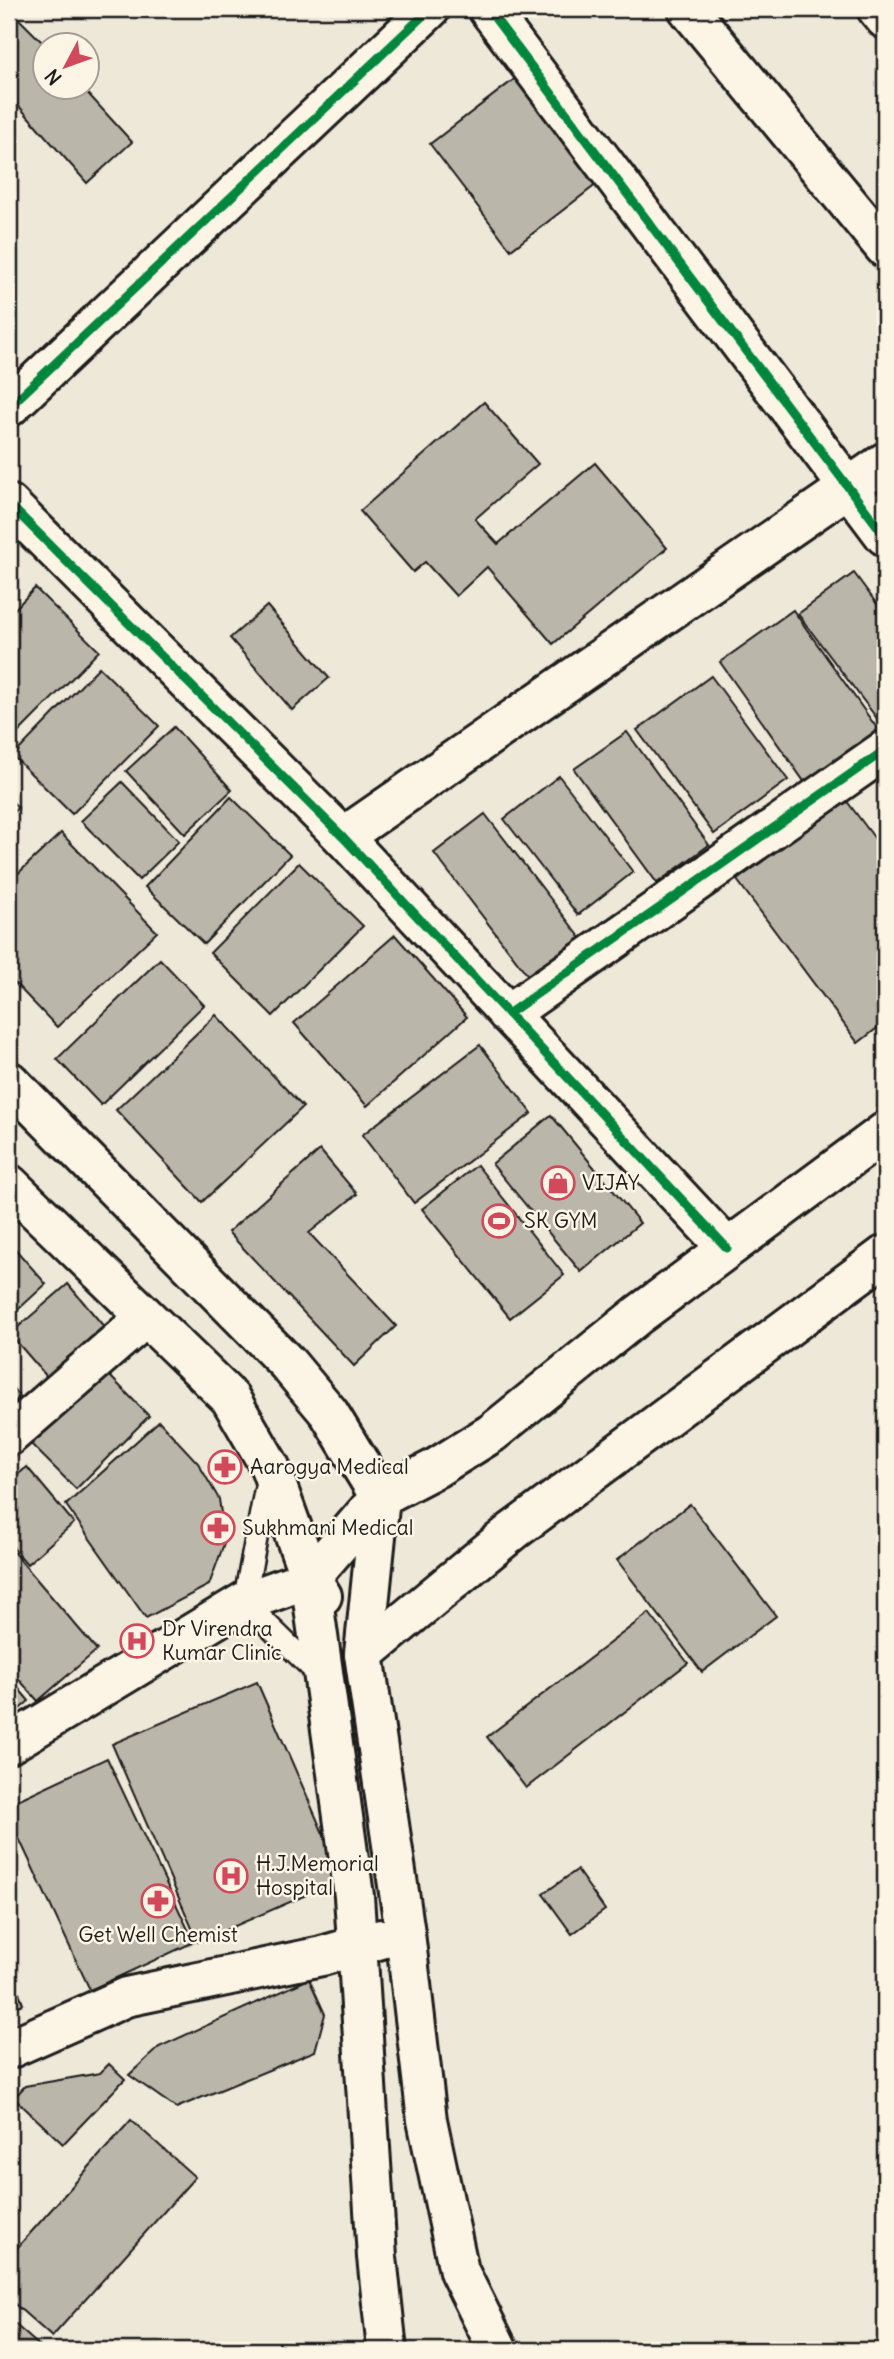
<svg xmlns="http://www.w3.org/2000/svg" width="894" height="2359" viewBox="0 0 894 2359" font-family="Delius,sans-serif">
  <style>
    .building { fill: #bab6aa; stroke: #1c1c1c; stroke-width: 2 }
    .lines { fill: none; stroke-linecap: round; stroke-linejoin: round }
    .service-casing { stroke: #1c1c1c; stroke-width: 26 }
    .minor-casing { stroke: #1c1c1c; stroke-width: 44 }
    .secondary-casing { stroke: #1c1c1c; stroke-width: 44 }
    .service { stroke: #fcf5e5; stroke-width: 21 }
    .minor { stroke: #fcf5e5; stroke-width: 38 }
    .secondary { stroke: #fcf5e5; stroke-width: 38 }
    .cycleway-casing { stroke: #fcf5e5; stroke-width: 13 }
    .cycleway { stroke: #00873e; stroke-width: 9 }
    .labels { text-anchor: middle; stroke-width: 5; stroke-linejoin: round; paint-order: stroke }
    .poi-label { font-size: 21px; fill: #1c1c1c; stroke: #fcf5e5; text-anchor: start }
  </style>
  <rect width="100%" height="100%" fill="#eee8d9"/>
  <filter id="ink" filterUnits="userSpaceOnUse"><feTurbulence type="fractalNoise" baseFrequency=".0143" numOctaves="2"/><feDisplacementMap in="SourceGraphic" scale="14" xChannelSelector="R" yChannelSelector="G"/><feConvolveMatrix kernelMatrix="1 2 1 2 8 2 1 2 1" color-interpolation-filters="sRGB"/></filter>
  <g filter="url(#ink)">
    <g class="building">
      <polygon points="9,9 46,46 46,88 83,88 132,142 87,183 9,95"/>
      <polygon points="525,71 606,177 511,250 430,144"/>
      <polygon points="484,402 538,464 475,519 498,544 595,463 667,548 553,644 487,567 456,596 425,562 413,572 360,511"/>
      <polygon points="854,573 885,615 885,729 798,614"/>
      <polygon points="35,588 99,651 10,741 9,615"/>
      <polygon points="267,606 329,678 292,710 230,638"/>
      <polygon points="793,610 881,734 808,787 720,662"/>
      <polygon points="99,667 159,726 72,814 13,756"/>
      <polygon points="711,676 788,780 714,834 637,730"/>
      <polygon points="174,727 232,790 185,834 126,771"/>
      <polygon points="627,732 709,845 657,883 574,769"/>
      <polygon points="559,776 633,872 578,915 504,819"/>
      <polygon points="122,782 179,841 139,880 81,821"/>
      <polygon points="231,797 290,855 204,944 145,887"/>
      <polygon points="9,798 18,808 9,816"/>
      <polygon points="846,800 885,852 885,1022 858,1043 737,880"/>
      <polygon points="485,814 587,946 536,986 434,853"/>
      <polygon points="61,833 157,932 57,1027 9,977 9,882"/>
      <polygon points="299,863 363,926 273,1016 210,953"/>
      <polygon points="395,935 467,1017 367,1106 294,1023"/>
      <polygon points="160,959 204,1005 101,1105 57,1059"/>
      <polygon points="216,1015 303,1107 202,1202 116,1110"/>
      <polygon points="480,1045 532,1113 414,1203 362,1135"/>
      <polygon points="551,1115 640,1223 581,1272 492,1164"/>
      <polygon points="320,1150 357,1194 309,1233 396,1326 354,1366 228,1232"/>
      <polygon points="477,1165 564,1275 510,1318 422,1209"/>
      <polygon points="9,1242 46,1284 9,1318"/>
      <polygon points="68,1284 106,1329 48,1378 10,1334"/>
      <polygon points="105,1371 149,1416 76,1489 31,1444"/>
      <polygon points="9,1384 20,1397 9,1407"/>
      <polygon points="159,1421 198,1463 219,1499 225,1541 209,1585 146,1618 66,1505"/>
      <polygon points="27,1467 74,1523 27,1564 9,1543 9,1482"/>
      <polygon points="690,1504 776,1616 702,1672 617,1560"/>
      <polygon points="9,1547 97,1650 38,1701 9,1668"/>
      <polygon points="649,1613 688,1663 526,1788 487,1737"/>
      <polygon points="9,1677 29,1701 9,1718"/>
      <polygon points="257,1682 343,1879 198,1942 112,1744"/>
      <polygon points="107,1758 194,1942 90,1990 9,1817 9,1804"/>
      <polygon points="577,1870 605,1910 572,1934 543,1894"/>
      <polygon points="9,1966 23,2004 9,2009"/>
      <polygon points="309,1979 325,2014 315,2051 176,2108 129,2075 159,2047"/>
      <polygon points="109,2064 125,2079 63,2144 14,2098 25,2086 100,2073"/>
      <polygon points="131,2120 195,2177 52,2337 9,2299 9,2257"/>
      <polygon points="9,2319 44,2350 9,2350"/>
    </g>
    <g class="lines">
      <defs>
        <polyline id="service" points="268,1476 244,1602 320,1676"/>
        <g id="minor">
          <polyline points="488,9 885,536"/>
          <polyline points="688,9 885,248"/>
          <polyline points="877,9 885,19"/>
          <polyline points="9,407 430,9"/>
          <polyline points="9,504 343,837 727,1248"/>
          <polyline points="343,837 885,462"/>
          <polyline points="508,1014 885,750"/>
          <polyline points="9,1436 145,1318"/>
          <polyline points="9,1744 244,1602 310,1578"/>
        </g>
        <g id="secondary">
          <polyline points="9,1081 288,1364 329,1413 380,1497 364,1654 405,1933 427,2120 459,2271 498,2350"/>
          <polyline points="9,1184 230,1398 270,1467 310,1578 354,1896 377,2257 387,2350"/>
          <polyline points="322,1596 310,1578 380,1497 436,1468 492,1433 638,1315 885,1132"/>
          <polyline points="364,1654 513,1531 885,1255"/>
          <polyline points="9,2049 126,1997 322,1956 381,1939"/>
        </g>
      </defs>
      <use href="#service" class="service-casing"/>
      <use href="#minor" class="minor-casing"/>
      <use href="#secondary" class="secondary-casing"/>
      <use href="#service" class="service"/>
      <use href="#minor" class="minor"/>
      <use href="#secondary" class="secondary"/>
      <defs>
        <g id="cycleway">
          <polyline points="488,9 885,536"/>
          <polyline points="9,407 430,9"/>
          <polyline points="9,504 343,837 727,1248"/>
          <polyline points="508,1014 885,750"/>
        </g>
      </defs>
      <use href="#cycleway" class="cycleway-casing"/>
      <use href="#cycleway" class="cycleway"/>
    </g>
  </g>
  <defs>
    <symbol id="shop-ring" viewBox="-11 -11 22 22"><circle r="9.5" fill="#fcf5e5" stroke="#d1495b" stroke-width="1.5"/><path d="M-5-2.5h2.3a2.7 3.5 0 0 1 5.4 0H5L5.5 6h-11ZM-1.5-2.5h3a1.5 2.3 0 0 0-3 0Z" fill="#d1495b"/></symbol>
    <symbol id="stadium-ring" viewBox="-11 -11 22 22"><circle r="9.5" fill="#fcf5e5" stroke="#d1495b" stroke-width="1.5"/><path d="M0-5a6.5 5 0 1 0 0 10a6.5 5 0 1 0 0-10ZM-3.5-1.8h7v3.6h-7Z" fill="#d1495b"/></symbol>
    <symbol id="pharmacy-ring" viewBox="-11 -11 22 22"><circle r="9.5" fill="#fcf5e5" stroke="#d1495b" stroke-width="1.5"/><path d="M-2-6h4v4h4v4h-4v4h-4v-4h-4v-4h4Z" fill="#d1495b"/></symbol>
    <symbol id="hospital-ring" viewBox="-11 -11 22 22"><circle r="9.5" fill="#fcf5e5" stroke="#d1495b" stroke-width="1.5"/><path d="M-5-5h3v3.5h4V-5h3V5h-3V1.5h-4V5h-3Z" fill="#d1495b"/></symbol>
  </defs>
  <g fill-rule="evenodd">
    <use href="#shop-ring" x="539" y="1164" width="38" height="38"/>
    <use href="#stadium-ring" x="480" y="1202" width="38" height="38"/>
    <use href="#pharmacy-ring" x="206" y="1448" width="38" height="38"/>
    <use href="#pharmacy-ring" x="199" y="1509" width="38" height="38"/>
    <use href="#hospital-ring" x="118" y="1622" width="38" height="38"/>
    <use href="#hospital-ring" x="212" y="1857" width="38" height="38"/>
    <use href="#pharmacy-ring" x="139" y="1882" width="38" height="38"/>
  </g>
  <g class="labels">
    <g class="poi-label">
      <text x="582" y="1190">VIJAY</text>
      <text x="524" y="1228">SK GYM</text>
      <text x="250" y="1474">Aarogya Medical</text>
      <text x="242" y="1535">Sukhmani Medical</text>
      <text x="162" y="1636">Dr Virendra<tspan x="162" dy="24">Kumar Clinic</tspan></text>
      <text x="256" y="1871">H.J.Memorial<tspan x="256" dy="24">Hospital</tspan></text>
      <text x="158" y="1942" text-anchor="middle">Get Well Chemist</text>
    </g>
  </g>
  <rect width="894" height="2359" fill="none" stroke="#fcf5e5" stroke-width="35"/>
  <rect x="18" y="18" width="859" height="2324" fill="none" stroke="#1c1c1c" stroke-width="2.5" filter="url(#ink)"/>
  <g transform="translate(66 66) rotate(229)"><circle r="33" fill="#fcf5e5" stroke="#a29e95" stroke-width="2"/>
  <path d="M0-5L12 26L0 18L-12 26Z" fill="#d1495b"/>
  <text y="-10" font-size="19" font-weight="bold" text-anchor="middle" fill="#1c1c1c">N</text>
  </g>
</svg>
